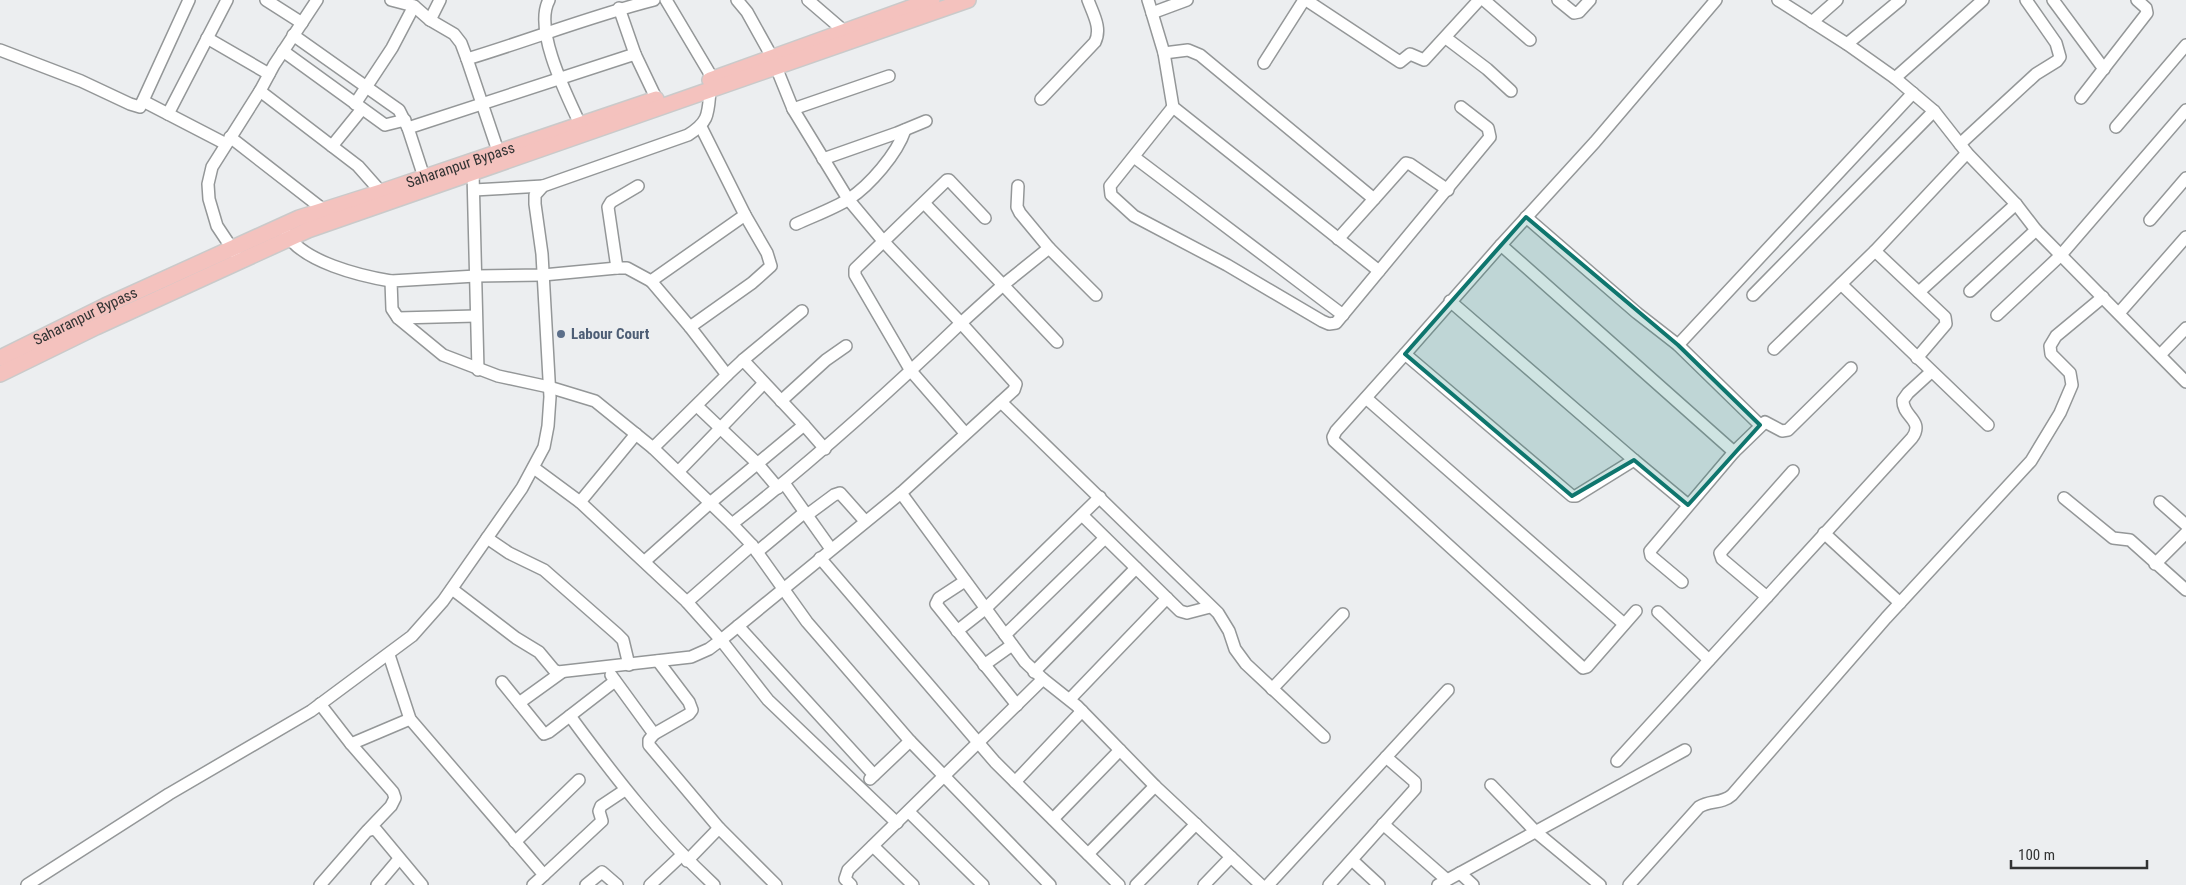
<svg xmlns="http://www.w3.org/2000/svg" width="2186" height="885" viewBox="0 0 2186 885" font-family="'Roboto Condensed',sans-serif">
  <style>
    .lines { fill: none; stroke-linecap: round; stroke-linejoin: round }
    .minor-casing { stroke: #949798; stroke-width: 14 }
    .major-casing { stroke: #cacaca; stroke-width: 18 }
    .minor { stroke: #fff; stroke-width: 11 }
    .major { stroke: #f4c2be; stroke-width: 15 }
    .marked { fill: #0f766e; fill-opacity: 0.2; stroke: #0f766e; stroke-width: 4; stroke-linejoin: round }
    .service-dot { fill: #5c6f8a; stroke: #eceef0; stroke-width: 2 }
    .labels { text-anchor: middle; stroke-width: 4; stroke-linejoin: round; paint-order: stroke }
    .street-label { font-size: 15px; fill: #323333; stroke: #eceef0 }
    .service-label { font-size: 15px; font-weight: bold; fill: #4e5e75; stroke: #eceef0; text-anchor: start }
  </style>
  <rect width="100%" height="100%" fill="#eceef0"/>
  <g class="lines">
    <defs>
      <g id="minor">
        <polyline points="266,0 302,23"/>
        <polyline points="391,0 414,6 430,20 454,34 461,43 467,59"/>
        <path d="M549 0C533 29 567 96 580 124"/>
        <polyline points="666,0 713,79"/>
        <polyline points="737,0 747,12 772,57 793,109 848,199 884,242 961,323 1003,285 924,203"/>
        <polyline points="808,0 844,31"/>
        <polyline points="1148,0 1152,13"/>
        <polyline points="1187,0 1152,13 1164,53 1173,107 1379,271"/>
        <polyline points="1306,0 1400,62 1410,54 1424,60 1479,0"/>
        <polyline points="1484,0 1530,40"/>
        <polyline points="1558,0 1574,13 1579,12 1590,0"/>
        <polyline points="1716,0 1595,142 1501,245 1734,452 1765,422 1782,431 1788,430 1851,368"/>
        <polyline points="1778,0 1847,44 1895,78 1934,111 1967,153 2016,204 2036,230 2186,382"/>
        <polyline points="2053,0 2104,69"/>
        <polyline points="619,8 635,54 656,98"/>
        <polyline points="430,20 440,0"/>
        <polyline points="1812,22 1837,0"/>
        <polyline points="293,35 389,103 399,110 408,128"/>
        <polyline points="207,38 269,74"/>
        <polyline points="1446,38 1487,69 1511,91"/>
        <polyline points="1847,44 1900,0"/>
        <polyline points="0,50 81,81 130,104 140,107 189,0"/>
        <polyline points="283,51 385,125 405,120"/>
        <polyline points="1164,53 1188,50 1200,55 1374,199 1338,239"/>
        <polyline points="1264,63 1304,0"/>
        <polyline points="1895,78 1983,0"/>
        <polyline points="260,91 358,166 381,192"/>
        <polyline points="2081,98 2147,13 2146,8 2137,0"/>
        <path d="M1041 99 1095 42C1102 28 1093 14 1088 0"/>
        <polyline points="143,101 226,144"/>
        <polyline points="355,104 392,48 414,6"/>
        <polyline points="1173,107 1110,186 1111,195 1134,216 1227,265 1322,321 1329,324 1336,323 1490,137 1488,128 1461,107"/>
        <polyline points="793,109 889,76"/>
        <polyline points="168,114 227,0"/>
        <polyline points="2116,127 2186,45"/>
        <polyline points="230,137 329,214"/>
        <polyline points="1960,144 2036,74 2057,61 2060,57 2056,43 2026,0"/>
        <polyline points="332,146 362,109"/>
        <path d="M498 151 467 59C530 40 591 16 654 0"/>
        <polyline points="1134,157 1343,315"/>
        <polyline points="823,159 897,133 926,121"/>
        <polyline points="473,173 478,370"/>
        <polyline points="424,177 408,128 635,54"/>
        <polyline points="1018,186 1017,207 1020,213 1049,248 1003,285 1057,342"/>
        <polyline points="474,190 543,186"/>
        <polyline points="1374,199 1406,163 1410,164 1448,190"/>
        <polyline points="1526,217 1637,313 1678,345 1760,425"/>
        <polyline points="2150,220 2186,178"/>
        <path d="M796 224C813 216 833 209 849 199 870 185 897 154 905 130"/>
        <path d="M286 233C302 262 361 276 391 281"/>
        <polyline points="1049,248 1096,295"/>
        <polyline points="1875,251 1945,317 1946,324 1917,358"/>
        <polyline points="235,253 217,226 209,199 208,184 212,167 260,91 274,65 317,0"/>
        <polyline points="617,268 608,207 611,202 638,186"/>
        <polyline points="651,281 690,327 752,283 771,266 767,253 745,215 701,127"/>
        <polyline points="1841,284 1988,425"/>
        <polyline points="1970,291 2036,230"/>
        <polyline points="1919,292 2016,204"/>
        <polyline points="1753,295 1934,111"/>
        <polyline points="1450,301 1634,460 1576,496 1572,496 1405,354 1501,245"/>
        <polyline points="2119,313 2186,237"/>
        <polyline points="1997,315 2060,256 2186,110"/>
        <polyline points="398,318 476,316"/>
        <polyline points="690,327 727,375 653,448 595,401 549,387 498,376 443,355 398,318 392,309 391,281 476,276 543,275 617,268 627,268 651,281 745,215"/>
        <polyline points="1678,345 1913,93"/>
        <polyline points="1774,349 1875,251 1967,153"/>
        <polyline points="1405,354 1336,431 1333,437 1334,441 1583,668 1587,667 1636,611"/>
        <polyline points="2160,355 2186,328"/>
        <polyline points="743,360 802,311"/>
        <polyline points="727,375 743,360 804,425"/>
        <polyline points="1366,398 1624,624"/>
        <polyline points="781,401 826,360 846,346"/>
        <polyline points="1001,402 1218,613 1229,631 1235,649 1246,664 1324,737"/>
        <polyline points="697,406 757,463 778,488"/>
        <polyline points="965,433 911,371 855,275 855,269 947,180 949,180 985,218"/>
        <polyline points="1634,460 1688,505"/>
        <polyline points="534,468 580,502 687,602 721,640 768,700 897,823"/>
        <polyline points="679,471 764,383"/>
        <polyline points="784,483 831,549"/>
        <polyline points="901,493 1025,662 1043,679 1077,706 1155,786 1261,885"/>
        <polyline points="2064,498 2113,538 2130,540 2186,590"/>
        <polyline points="580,502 636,434"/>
        <polyline points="2160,502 2186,525"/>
        <polyline points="807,515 834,495 840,493 865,521"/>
        <polyline points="1082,515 1180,611 1187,613 1210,607"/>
        <polyline points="732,524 752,545 807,622 910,741 1050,885"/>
        <polyline points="1824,533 1900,603"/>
        <polyline points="487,538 509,553 544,570 617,634 623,640 629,665"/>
        <polyline points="757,552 805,512"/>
        <polyline points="820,558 995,762 1119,885"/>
        <polyline points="645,561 710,503 804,425 825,449"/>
        <polyline points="2155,564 2186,533"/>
        <polyline points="965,581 939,598 936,604 1017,705"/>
        <polyline points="1682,582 1651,556 1650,551 1734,452"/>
        <path d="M452 589 516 638 539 652 554 670 558 672 691 657 709 649 721 640 901 493 1014 390 1016 384 961 323C886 395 814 460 732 524L653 448"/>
        <polyline points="1767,597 1722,559 1720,553 1793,471"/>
        <polyline points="687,602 752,545"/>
        <polyline points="1658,612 1709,660"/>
        <polyline points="738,626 874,775"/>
        <polyline points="957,631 985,609 1100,497"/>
        <polyline points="1005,635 1105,538"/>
        <polyline points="389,655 410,719 544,875 533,885"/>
        <polyline points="658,661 689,702 692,710 689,714 654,734 649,740 649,745 719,828 776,885"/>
        <polyline points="984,665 1012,645"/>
        <polyline points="1034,672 1136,568"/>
        <polyline points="611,675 654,734"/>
        <polyline points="502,682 544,734 549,732 615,681"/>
        <polyline points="1272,689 1343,614"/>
        <polyline points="1070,699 1167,598"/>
        <polyline points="519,703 562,672"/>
        <polyline points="320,704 351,744 410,719"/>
        <path d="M570 716C614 776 659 834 714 885"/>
        <polyline points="351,744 393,792 395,798 391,806 369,829"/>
        <path d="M1617 761 1912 438C1925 420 1902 417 1903 400L1908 393 1931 372"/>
        <polyline points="870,779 910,741"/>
        <polyline points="1015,782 1082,711"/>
        <polyline points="1491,785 1536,832 1600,885"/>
        <polyline points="909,812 983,885"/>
        <polyline points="1053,819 1120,750"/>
        <polyline points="1383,824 1447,880"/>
        <polyline points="515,842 579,780"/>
        <polyline points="873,846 913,885"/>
        <polyline points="1088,854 1155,786"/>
        <polyline points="1352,860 1379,885"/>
        <polyline points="687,861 719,828"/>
        <polyline points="1460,873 1473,885"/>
        <polyline points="544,875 602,821 599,811 601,806 625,790"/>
        <path d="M27 885 169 794 311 711 412 636 443 601 522 488 544 447 548 426 550 397 542 254 535 204V195L543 186 688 135C709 122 708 114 710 91"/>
        <polyline points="320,885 367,831 373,829 377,831 422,885"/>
        <polyline points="377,885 399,859"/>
        <polyline points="586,885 602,872 617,885"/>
        <polyline points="650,885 682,855"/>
        <polyline points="851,885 845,879 848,870 1043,679"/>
        <polyline points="1136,885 1196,824"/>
        <polyline points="1204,885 1231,857"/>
        <polyline points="1268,885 1448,690"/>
        <polyline points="1329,885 1415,789 1415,782 1386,757"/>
        <polyline points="1438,885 1685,750"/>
        <path d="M1629 885 1699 807C1710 800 1722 804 1732 795L1886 618 2031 461 2060 413 2072 385 2070 373 2051 354 2050 346 2056 336 2103 297"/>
      </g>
      <g id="major">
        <polyline points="710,80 932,0"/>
        <path id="s1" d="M0 358 105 306 299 218 381 192 656 99"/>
        <polyline points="0,374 96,327 308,230 968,0"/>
      </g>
    </defs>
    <use href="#minor" class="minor-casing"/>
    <use href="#major" class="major-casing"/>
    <use href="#minor" class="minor"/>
    <use href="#major" class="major"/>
  </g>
  <path class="marked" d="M1526 217 1678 345 1760 425 1688 505 1634 460 1572 496 1405 354Z"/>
  <circle class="service-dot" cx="561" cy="334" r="5"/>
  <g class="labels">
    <g class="street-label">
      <text dy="5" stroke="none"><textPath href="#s1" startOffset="500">Saharanpur Bypass</textPath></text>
      <text dy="5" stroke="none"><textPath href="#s1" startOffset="95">Saharanpur Bypass</textPath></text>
    </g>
    <g class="service-label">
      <text x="571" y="339">Labour Court</text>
    </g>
  </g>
  <path d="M2011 860v8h136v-8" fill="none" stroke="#323333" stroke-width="2.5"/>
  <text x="2018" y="860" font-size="15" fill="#323333" stroke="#eceef0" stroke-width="4" paint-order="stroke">100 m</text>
</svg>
